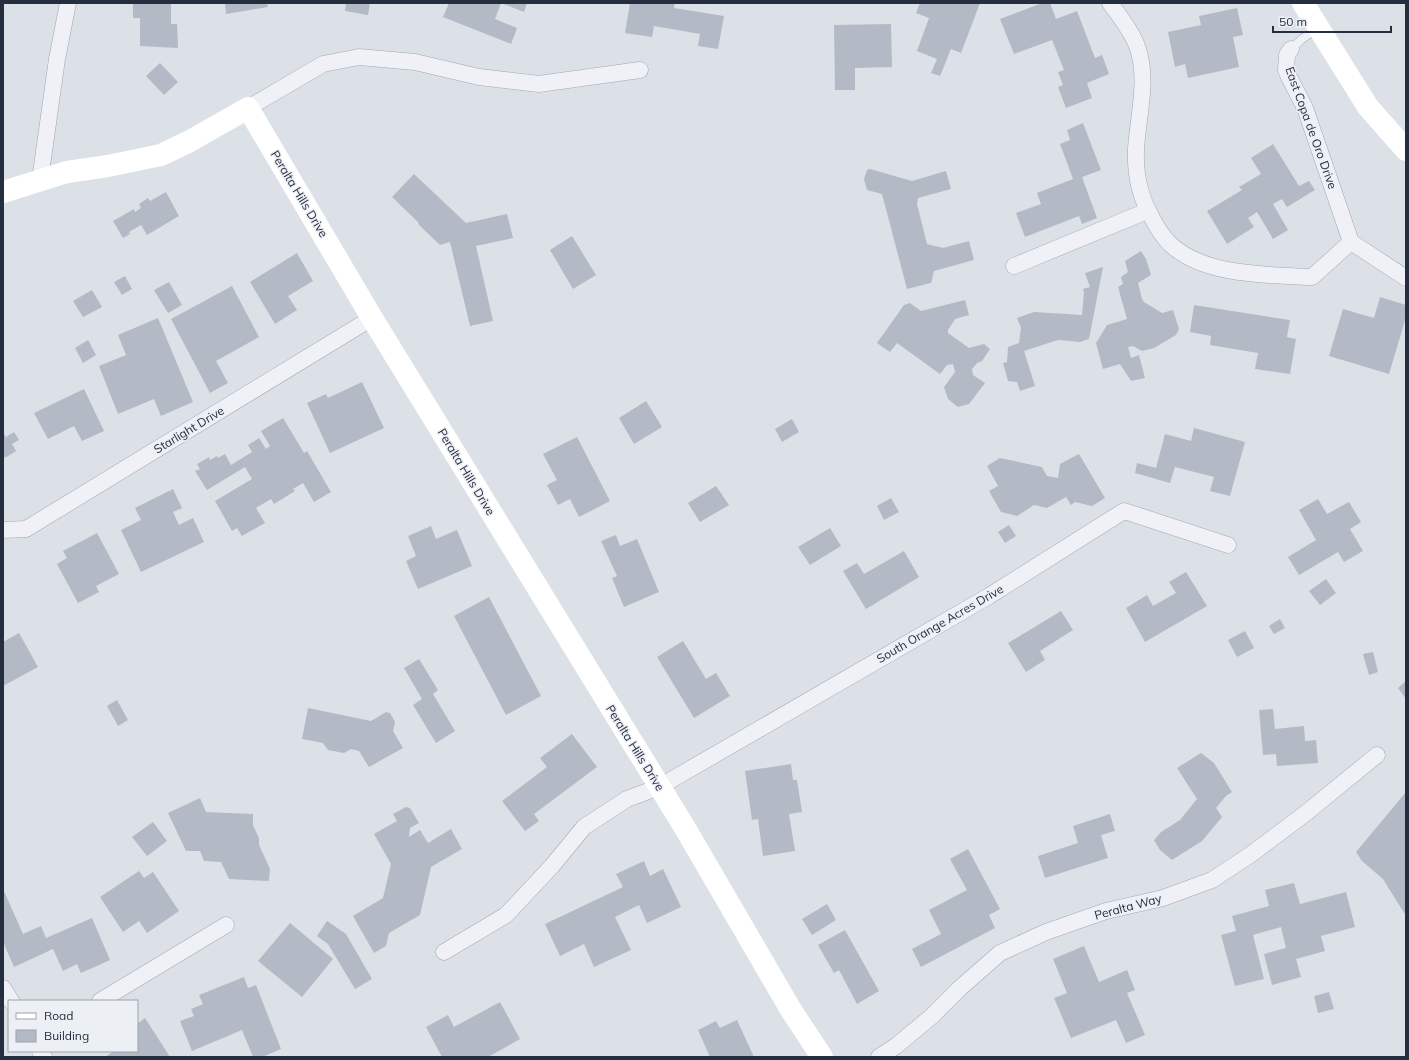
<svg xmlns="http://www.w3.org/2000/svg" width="1409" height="1060" viewBox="0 0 1409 1060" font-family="Mulish,sans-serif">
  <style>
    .building { fill: #b3bac5 }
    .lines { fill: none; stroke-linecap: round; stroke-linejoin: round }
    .lane-casing { stroke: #a1a8b2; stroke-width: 9 }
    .street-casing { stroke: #a1a8b2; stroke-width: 17 }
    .lane { stroke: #eff1f6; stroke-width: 8 }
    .street { stroke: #eff1f6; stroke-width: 16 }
    .secondary { stroke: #fff; stroke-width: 22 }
    .labels { text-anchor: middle; stroke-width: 3; stroke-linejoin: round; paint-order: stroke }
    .street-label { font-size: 12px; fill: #252e3f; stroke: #ecf0f5 }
  </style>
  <rect width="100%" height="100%" fill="#dce1e8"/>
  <g class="building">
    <polygon points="133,3 171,3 171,24 177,24 178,48 140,46 140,18 133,18"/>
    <polygon points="225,3 267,3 268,7 226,14"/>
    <polygon points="346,3 370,3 368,15 345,11"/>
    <polygon points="449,3 527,3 524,12 501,3 495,19 517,28 511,44 443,17"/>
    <polygon points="630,3 675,3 674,8 724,16 718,49 698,46 700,34 654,26 652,37 625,33"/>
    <polygon points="920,3 980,3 961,53 951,49 940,76 931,73 937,59 917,51 929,18 916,13"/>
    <polygon points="1042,3 1050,3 1056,19 1077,11 1095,58 1102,55 1109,74 1087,83 1092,98 1066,108 1058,87 1063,85 1058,72 1064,70 1052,40 1014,54 1000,19"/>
    <polygon points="1237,8 1243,35 1233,37 1239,67 1188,78 1185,64 1175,67 1168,32 1201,25 1199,16"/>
    <polygon points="891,24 892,67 855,68 855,90 835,90 834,25"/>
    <polygon points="160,63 178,82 164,95 146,76"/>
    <polygon points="1083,123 1101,170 1082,177 1097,218 1082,224 1079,216 1025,237 1016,213 1041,204 1037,193 1073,179 1060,144 1070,140 1067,130"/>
    <polygon points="1273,144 1299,186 1309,181 1315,190 1287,207 1282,199 1273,204 1288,230 1273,239 1257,212 1248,218 1254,227 1227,244 1207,211 1242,190 1239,187 1261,174 1251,158"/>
    <polygon points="870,169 912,181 946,171 951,189 918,198 917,204 927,244 943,248 969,241 974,260 934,271 931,283 907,289 882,194 867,190 864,179 867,170"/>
    <polygon points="414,174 466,223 507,214 513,238 476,246 493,321 470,326 450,242 440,245 419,225 418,222 392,197"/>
    <polygon points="166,192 179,216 147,235 141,225 129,232 130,234 123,238 113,221 134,209 135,212 141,208 139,204 148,198 150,201"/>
    <polygon points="572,236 596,275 573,289 550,250"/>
    <polygon points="1141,251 1146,259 1151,275 1138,283 1142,299 1144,302 1162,313 1173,310 1179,329 1176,335 1154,348 1142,351 1133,346 1128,347 1131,358 1139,355 1145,378 1131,381 1120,364 1103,369 1096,343 1107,325 1127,319 1118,287 1123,284 1121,277 1128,272 1125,261"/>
    <polygon points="297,253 313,281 288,296 297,310 275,324 250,282"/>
    <polygon points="1103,267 1089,339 1080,342 1058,340 1024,351 1035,386 1020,391 1017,382 1008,381 1003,363 1007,362 1008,347 1019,343 1021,328 1017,318 1034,312 1082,315 1084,292 1083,289 1090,287 1085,273"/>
    <polygon points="125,276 132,289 122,295 114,282"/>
    <polygon points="169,282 182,305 168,313 154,290"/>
    <polygon points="232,286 259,337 216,361 228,383 210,393 171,319"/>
    <polygon points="92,290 102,307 83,317 73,301"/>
    <polygon points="1380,297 1406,305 1406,317 1389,374 1329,356 1343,309 1374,318"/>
    <polygon points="965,300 969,315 955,319 948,330 948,333 969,348 984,344 990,349 982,361 977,363 972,369 973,375 985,383 969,404 958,407 948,399 944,387 955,372 953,364 947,365 940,374 897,343 890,352 877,343 904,305 910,303 921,311"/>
    <polygon points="1194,305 1290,320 1287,337 1296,339 1290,374 1255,369 1258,353 1210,345 1211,336 1190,332"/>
    <polygon points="158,318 193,402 161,416 154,399 118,414 99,366 126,355 118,335"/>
    <polygon points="88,340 96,355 83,363 75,348"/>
    <polygon points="362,382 384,428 330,453 307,403 326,394 328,398"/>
    <polygon points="84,389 104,431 82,441 74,426 48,439 34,413"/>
    <polygon points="646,401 662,427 634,444 619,418"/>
    <polygon points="283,418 304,453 307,451 331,492 314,502 303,483 293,489 295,491 274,504 271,499 256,508 265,523 242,536 237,528 232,531 215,501 252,479 245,467 207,490 195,471 200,469 197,464 209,457 210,460 217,456 218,458 225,454 231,465 252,452 248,445 259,438 266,449 270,446 261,431"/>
    <polygon points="792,419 799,432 782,442 775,429"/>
    <polygon points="1194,428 1245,442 1230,496 1210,491 1214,477 1175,467 1170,483 1135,473 1137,463 1156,468 1165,434 1191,441"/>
    <polygon points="3,432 6,437 14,432 19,440 12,444 16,451 5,458 4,456 3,456"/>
    <polygon points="577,437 610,501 579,517 570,499 558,505 547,485 557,480 543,454"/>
    <polygon points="1079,454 1105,498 1092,506 1075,502 1071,505 1066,497 1047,508 1034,505 1017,516 1001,512 989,491 998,486 987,466 1000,458 1042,467 1047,476 1058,478 1060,464"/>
    <polygon points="716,486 729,505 700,522 688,503"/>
    <polygon points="173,489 182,508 173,512 179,525 193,518 204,542 141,572 121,530 141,520 135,508"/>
    <polygon points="891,498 899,512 884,520 877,506"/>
    <polygon points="1318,499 1327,514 1349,502 1361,522 1350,529 1363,551 1344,562 1338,552 1299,575 1288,557 1316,540 1299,510"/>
    <polygon points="1009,525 1016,536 1005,543 998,532"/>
    <polygon points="431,526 436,539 457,530 472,566 418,589 406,561 416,556 408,536"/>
    <polygon points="830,528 841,546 810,565 798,547"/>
    <polygon points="97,533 119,574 96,586 99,592 78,603 57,564 67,558 63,551"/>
    <polygon points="616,535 620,546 637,539 659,592 624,607 612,578 617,576 601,541"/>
    <polygon points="904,551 919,577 866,609 843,571 857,563 864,574"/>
    <polygon points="1186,572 1207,606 1145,642 1126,608 1147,595 1153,606 1176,593 1169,582"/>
    <polygon points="1326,579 1336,593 1320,605 1309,591"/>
    <polygon points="489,597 541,696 506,715 454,616"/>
    <polygon points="1061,611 1073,630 1040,651 1045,660 1026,672 1008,643"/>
    <polygon points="1280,619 1285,628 1274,634 1269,626"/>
    <polygon points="1245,631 1254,648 1237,657 1228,640"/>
    <polygon points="19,633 38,667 3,686 3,642"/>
    <polygon points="683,641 706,679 716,673 730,696 694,718 657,657"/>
    <polygon points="1373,652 1378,672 1369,675 1363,654"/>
    <polygon points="419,659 438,690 433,694 455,731 436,743 413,705 422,699 404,668"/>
    <polygon points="1406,681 1406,699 1398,688"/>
    <polygon points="117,700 128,720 118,726 107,706"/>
    <polygon points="308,708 371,721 386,712 390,713 395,722 393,731 403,748 369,767 359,751 351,749 344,753 328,750 323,743 302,739"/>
    <polygon points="1273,709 1275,729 1304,726 1305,741 1316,740 1318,763 1277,766 1276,754 1263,755 1259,710"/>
    <polygon points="572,734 597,767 534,814 539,821 525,831 502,801 547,767 540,758"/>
    <polygon points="1201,753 1214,763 1232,792 1226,796 1216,808 1222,817 1202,841 1172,860 1160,850 1154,840 1161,832 1180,820 1197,799 1177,768"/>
    <polygon points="791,764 793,780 797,780 802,812 789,814 795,851 763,856 758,819 752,820 745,771"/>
    <polygon points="1406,792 1406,916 1383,879 1362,861 1356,852"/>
    <polygon points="200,798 206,812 253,814 253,825 259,838 259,845 270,869 269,880 268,881 229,879 221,862 204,861 200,851 186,851 168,813"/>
    <polygon points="406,807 410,808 419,823 410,828 409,837 420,830 428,843 451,829 462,849 431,867 420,915 389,933 386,946 374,953 353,916 383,898 391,864 374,834 397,821 393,814"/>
    <polygon points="1110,814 1115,831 1101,835 1108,858 1045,878 1038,856 1078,843 1073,826"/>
    <polygon points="153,822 167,841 147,856 132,837"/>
    <polygon points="968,849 1000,909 989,915 995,928 921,967 912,949 941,934 929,910 967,890 950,859"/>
    <polygon points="644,861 650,876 663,869 681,907 647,923 639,905 615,917 631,950 594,967 584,944 560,956 545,924 623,887 616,874"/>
    <polygon points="139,871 144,878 153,872 179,911 147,933 139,921 123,932 100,897"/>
    <polygon points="1294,883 1300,904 1346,892 1355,927 1321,936 1325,951 1296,959 1301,977 1272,985 1264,954 1286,948 1281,927 1253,935 1264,979 1235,986 1221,935 1236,931 1232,916 1269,906 1265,890"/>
    <polygon points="3,889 23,934 41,926 46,938 92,918 110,960 81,973 77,964 63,971 53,949 14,967 3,942"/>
    <polygon points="827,904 836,920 812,935 802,919"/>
    <polygon points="327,921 346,934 372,979 355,989 328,944 317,936"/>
    <polygon points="290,923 333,959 302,997 258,961"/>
    <polygon points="845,930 879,991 857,1004 839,970 834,973 818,945"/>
    <polygon points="1084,946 1099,982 1127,970 1135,990 1127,993 1145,1035 1126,1043 1116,1020 1071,1038 1054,998 1067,993 1053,959"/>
    <polygon points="244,977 248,988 256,985 281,1049 262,1057 253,1057 242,1030 192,1051 180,1021 194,1016 191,1009 203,1004 199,995"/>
    <polygon points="1329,992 1334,1009 1318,1013 1314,996"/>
    <polygon points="500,1002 520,1039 488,1057 442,1057 426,1027 448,1015 454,1027"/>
    <polygon points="145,1018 170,1057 105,1057 114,1051 137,1051 137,1024"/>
    <polygon points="737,1020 754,1057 710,1057 698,1030 716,1021 720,1028"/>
  </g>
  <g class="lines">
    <defs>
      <polyline id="lane" points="1291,49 1302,39 1318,28"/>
      <g id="street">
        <path d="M1110 3C1120 17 1131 30 1137 46 1149 79 1138 115 1136 149 1135 173 1139 195 1151 216 1156 226 1162 236 1170 244 1204 276 1267 275 1312 277L1351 242"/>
        <polyline points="1291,49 1287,55 1286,70 1289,77 1305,108 1351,242 1406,278"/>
        <polyline points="248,108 323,64 359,57 415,62 479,77 539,84 640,70"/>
        <polyline points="40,180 57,59 68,3"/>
        <polyline points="1014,266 1147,211"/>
        <polyline points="3,530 26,529 372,318"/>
        <polyline points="444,952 506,915 552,866 584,827 627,799 659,787 989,596 1124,511 1228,545"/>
        <polyline points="3,988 11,1001"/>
        <polyline points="100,1001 226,925"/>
        <polyline points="40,1051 44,1057"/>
        <polyline points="879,1057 896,1046 932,1016 960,988 1000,953 1046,932 1106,911 1163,898 1212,880 1250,855 1306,813 1377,755"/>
      </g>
    </defs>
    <use href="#lane" class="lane-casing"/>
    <use href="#street" class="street-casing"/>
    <use href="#lane" class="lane"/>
    <use href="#street" class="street"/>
    <g class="secondary">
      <polyline points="1303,3 1368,107 1406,150"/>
      <polyline points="3,192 67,172 108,166 161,155 190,141 248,108 372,318 685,828 791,1010 822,1057"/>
    </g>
  </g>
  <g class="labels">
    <g class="street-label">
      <text transform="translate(1311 128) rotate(70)" y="4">East Copa de Oro Drive</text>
      <text transform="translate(299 194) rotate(59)" y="4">Peralta Hills Drive</text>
      <text transform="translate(189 430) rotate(-31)" y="4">Starlight Drive</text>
      <text transform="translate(466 472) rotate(59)" y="4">Peralta Hills Drive</text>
      <text transform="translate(940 624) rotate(-30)" y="4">South Orange Acres Drive</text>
      <text transform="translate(635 748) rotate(58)" y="4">Peralta Hills Drive</text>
      <text transform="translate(1128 907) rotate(-15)" y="4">Peralta Way</text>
    </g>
  </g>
  <rect width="1409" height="1060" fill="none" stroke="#252e3f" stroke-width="8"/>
  <rect x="8" y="1000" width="130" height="52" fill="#ecf0f5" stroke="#9ca2ac"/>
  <rect x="16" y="1013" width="20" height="6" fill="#ffffff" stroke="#9ca2ac"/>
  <text x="44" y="1020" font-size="12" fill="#252e3f">Road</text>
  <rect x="16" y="1030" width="20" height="12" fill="#b3bac5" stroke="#9ca2ac"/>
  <text x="44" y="1040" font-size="12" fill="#252e3f">Building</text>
  <path d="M1273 26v6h118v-6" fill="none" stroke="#252e3f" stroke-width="2"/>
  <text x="1279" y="26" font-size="12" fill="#252e3f" stroke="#ecf0f5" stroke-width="3" paint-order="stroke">50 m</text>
</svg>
